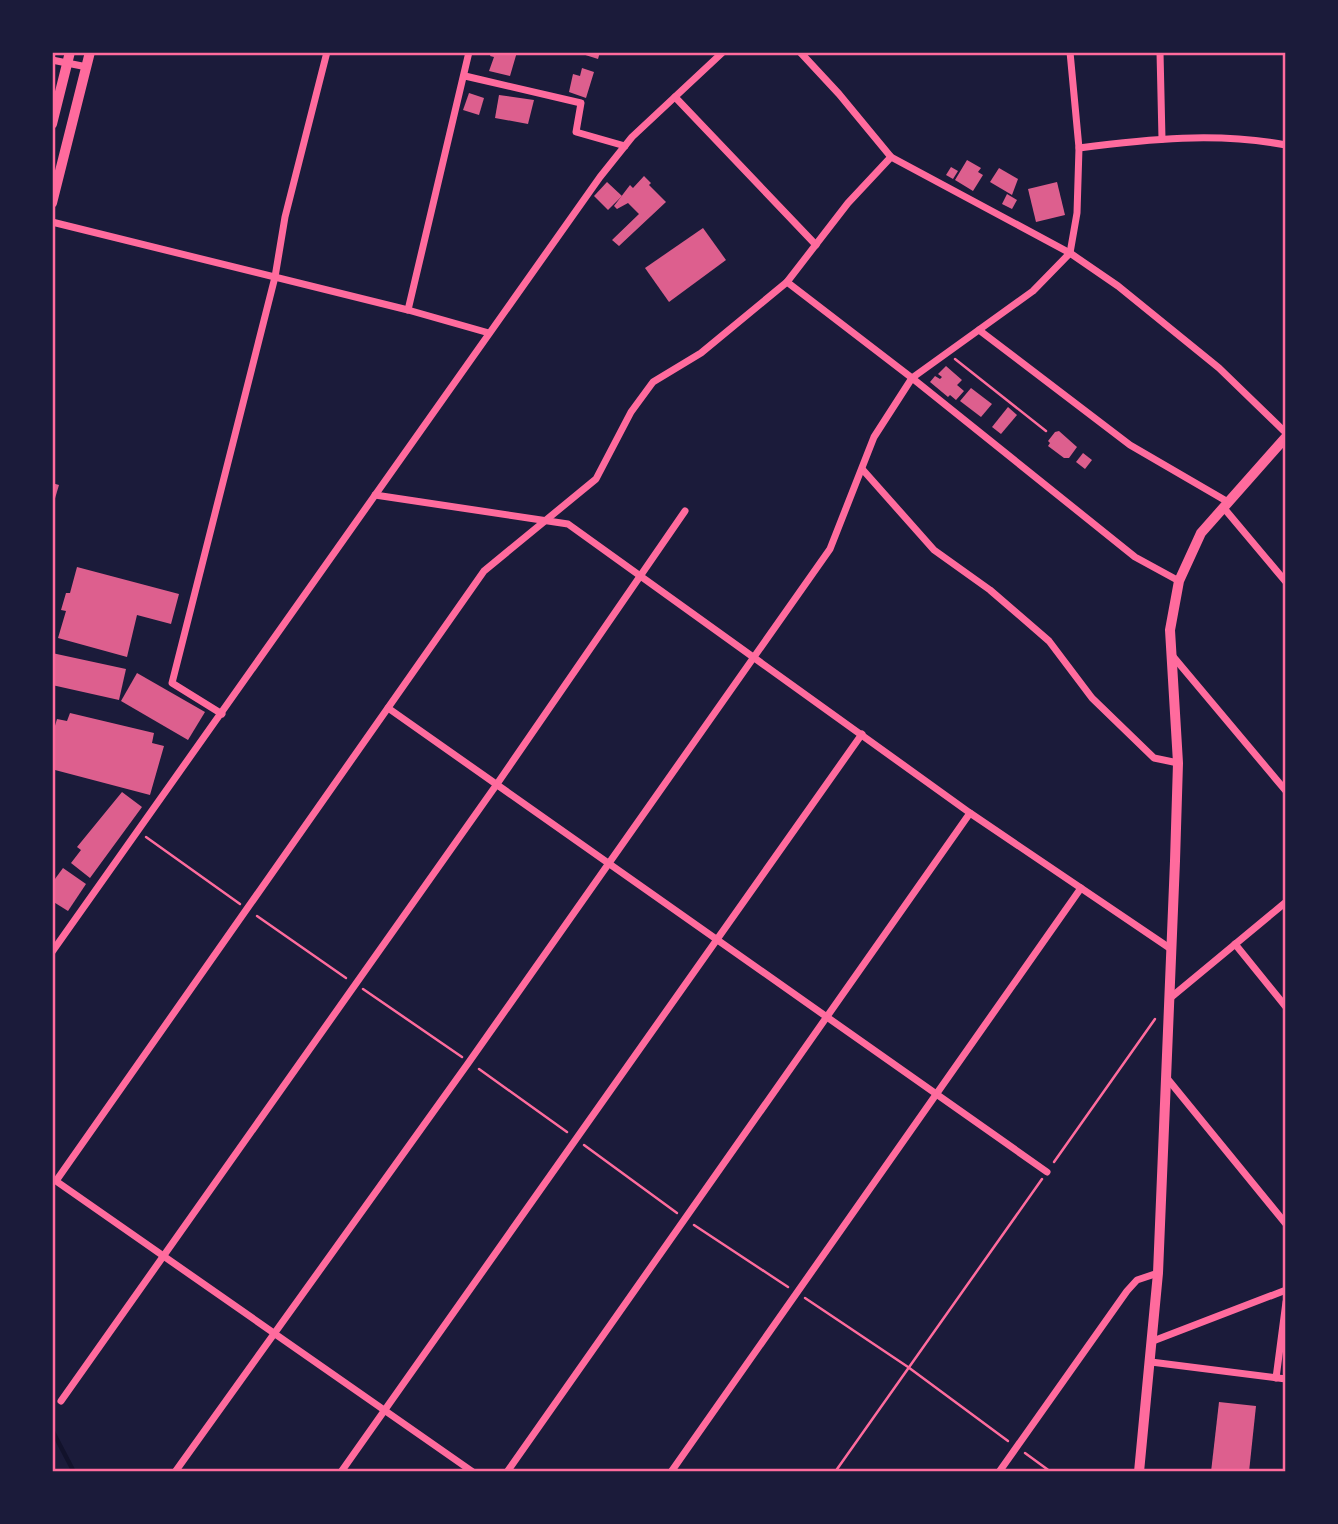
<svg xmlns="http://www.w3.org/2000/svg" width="1338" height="1524" viewBox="0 0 1338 1524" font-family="'Titillium Web',sans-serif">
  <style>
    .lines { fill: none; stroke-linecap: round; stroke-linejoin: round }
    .stream { stroke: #12122b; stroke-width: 4.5 }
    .building { fill: #dd5f8e }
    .path { stroke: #ff6b9d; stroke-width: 2.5 }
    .minor { stroke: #ff6b9d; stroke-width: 7 }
    .tertiary { stroke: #ff6b9d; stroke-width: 10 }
    .neatline { fill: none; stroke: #ff6b9d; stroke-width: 2.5 }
  </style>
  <rect width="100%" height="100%" fill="#1b1b3a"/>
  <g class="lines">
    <polyline class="stream" points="52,1430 74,1472"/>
  </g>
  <g class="building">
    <polygon points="492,52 517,52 510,76 489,71 494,57 490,56"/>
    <polygon points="576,52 600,52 598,59"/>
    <polygon points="582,68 594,72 586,98 569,92 573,74 580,76"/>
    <polygon points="469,93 484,98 479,115 463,110"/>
    <polygon points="499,95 534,100 528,124 495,118"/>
    <polygon points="967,160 981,168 978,172 983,175 973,191 955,180"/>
    <polygon points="951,167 958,171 953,179 946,175"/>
    <polygon points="999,168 1018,179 1012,195 990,182"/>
    <polygon points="644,176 651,183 649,185 666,202 619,246 612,240 639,214 628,203 617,209 614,206 630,185 633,188"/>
    <polygon points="607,182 622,196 608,210 594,196"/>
    <polygon points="1057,182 1065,215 1036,222 1028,189"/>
    <polygon points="1007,194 1017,200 1012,209 1002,204"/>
    <polygon points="703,228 726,260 669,302 645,268"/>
    <polygon points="946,366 962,380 957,385 964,391 956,400 950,395 948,397 930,382 935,376 940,379 942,377 938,374"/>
    <polygon points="971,388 992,404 981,417 960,401"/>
    <polygon points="1008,407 1017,415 1001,434 992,427"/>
    <polygon points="1059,431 1077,447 1069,458 1064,458 1048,446 1050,443 1048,441 1055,432"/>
    <polygon points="1083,453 1092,460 1085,469 1076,462"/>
    <polygon points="52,483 59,485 53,505 52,505"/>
    <polygon points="77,567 179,594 171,624 137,615 127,657 58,638 66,611 61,610 66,593 70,593"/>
    <polygon points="52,653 126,669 119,700 52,685"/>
    <polygon points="137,673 205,712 188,740 121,701"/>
    <polygon points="70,713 154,733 152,743 164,746 150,795 55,770 52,776 52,736 57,719 67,721"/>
    <polygon points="122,792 142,807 90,878 71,863 81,850 77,847"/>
    <polygon points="63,868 86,884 68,911 52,901 52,883"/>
    <polygon points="1219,1402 1256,1406 1249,1472 1211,1472"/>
  </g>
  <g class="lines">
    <g class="path">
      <polyline points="955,359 1046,431"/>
      <polyline points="146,837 240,904"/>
      <polyline points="257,916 346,978"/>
      <polyline points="363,989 462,1057"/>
      <polyline points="479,1069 567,1132"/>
      <polyline points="584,1145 677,1213"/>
      <polyline points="1054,1162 1155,1019"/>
      <polyline points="694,1225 788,1287"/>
      <polyline points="805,1298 908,1367 1008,1441"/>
      <polyline points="1025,1453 1051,1472"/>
      <polyline points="835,1472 1042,1179"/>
    </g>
    <g class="minor">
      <polyline points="800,52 839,94 891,157 1070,253 1118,286 1219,368 1286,433"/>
      <polyline points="1160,52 1162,139"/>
      <polyline points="52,60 87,67"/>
      <polyline points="465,76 581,103 576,132 625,146"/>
      <polyline points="675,97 816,245"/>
      <path d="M1079 148C1148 139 1217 132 1286 145"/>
      <polyline points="52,222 408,310 489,333"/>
      <polyline points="787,282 912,378 1135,557 1179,581"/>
      <polyline points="408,310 469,52"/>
      <polyline points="979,330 1130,445 1228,502"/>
      <polyline points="863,470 934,550 990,590 1049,641 1092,698 1154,758 1178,763"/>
      <polyline points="375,495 568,524 970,813 1171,949"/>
      <polyline points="1223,507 1286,582"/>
      <polyline points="1171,654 1286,791"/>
      <polyline points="388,708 1047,1172"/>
      <polyline points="222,714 172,683 275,277 285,217 327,52"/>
      <polyline points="1235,944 1286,1007"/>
      <polyline points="52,952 600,177 632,137 723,52"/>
      <polyline points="1169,999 1286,902"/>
      <polyline points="1166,1077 1286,1224"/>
      <polyline points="1153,1341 1286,1290"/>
      <polyline points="1151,1362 1286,1379"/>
      <polyline points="1276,1378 1286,1302"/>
      <polyline points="61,1401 497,784 685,511"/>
      <polyline points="175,1472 469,1062 830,549 874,437 912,378 1033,291 1070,253 1077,213 1079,148 1070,52"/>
      <polyline points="341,1472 862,734"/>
      <polyline points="473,1472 56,1181 484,571 596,479 631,412 653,382 701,353 787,282 848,203 891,157"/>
      <polyline points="507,1472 970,813"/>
      <polyline points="671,1472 1081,888"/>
      <polyline points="999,1472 1127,1291 1137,1280 1158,1273"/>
    </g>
    <g class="tertiary">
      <polyline points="52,124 70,52"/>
      <polyline points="52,203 90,52"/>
      <polyline points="1139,1472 1158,1273 1175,861 1178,763 1170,630 1179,581 1201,533 1286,437"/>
    </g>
  </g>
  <rect width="1338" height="1524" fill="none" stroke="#1b1b3a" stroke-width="108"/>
  <rect x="54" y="54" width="1230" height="1416" class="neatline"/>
</svg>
